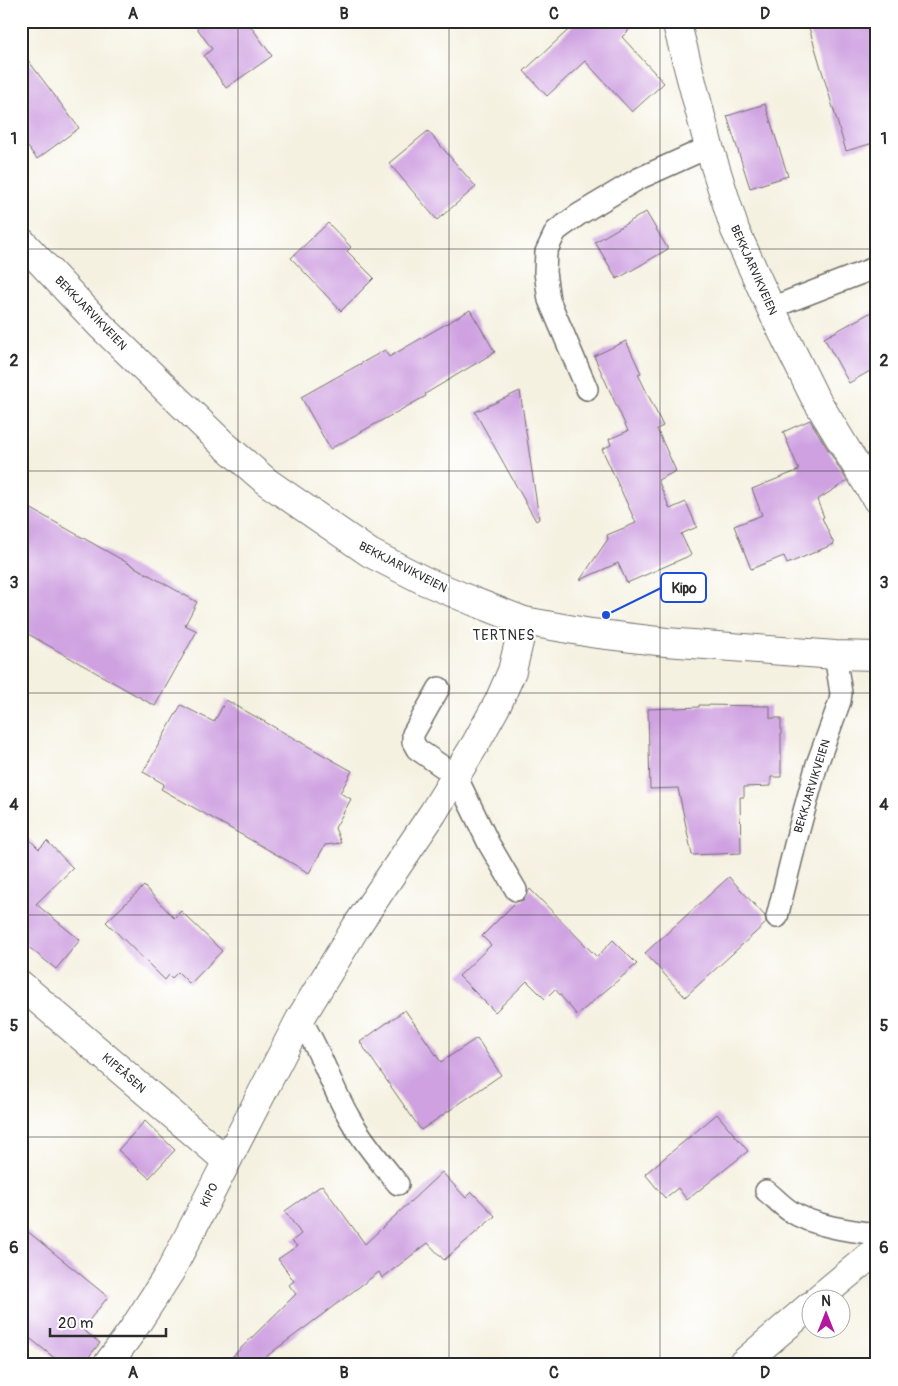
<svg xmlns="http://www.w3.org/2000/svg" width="898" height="1386" viewBox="0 0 898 1386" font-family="Pangolin,sans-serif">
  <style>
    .building { fill: #cfa1e1 }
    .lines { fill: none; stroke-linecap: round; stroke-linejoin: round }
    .service-casing { stroke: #72706b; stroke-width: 24 }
    .minor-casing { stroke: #72706b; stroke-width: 30 }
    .tertiary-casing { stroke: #72706b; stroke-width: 30 }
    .service { stroke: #fff; stroke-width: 21 }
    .minor { stroke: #fff; stroke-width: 28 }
    .tertiary { stroke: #fff; stroke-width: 28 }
    .grid { fill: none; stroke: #2b2b2b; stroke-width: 1; stroke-opacity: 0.55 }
    .labels { text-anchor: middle; stroke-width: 4.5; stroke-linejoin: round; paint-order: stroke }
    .street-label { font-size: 12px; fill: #2b2b2b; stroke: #fff }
    .neighbourhood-label { font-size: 14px; letter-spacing: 1px; fill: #2b2b2b; stroke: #fff }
    .leader { fill: none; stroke: #1d4ed8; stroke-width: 2 }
    .callout-dot { fill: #1d4ed8; stroke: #fff; stroke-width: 2 }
    .callout { fill: #fff; stroke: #1d4ed8; stroke-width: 2 }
    .callout-label { font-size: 14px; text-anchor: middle; font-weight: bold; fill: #2b2b2b }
    .neatline { fill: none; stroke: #2b2b2b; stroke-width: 2 }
    .grid-label { font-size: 16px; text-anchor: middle; font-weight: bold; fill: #2b2b2b }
  </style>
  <rect width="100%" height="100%" fill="#fff"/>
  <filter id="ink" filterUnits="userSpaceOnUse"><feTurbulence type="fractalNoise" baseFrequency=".02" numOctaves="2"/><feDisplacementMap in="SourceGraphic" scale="10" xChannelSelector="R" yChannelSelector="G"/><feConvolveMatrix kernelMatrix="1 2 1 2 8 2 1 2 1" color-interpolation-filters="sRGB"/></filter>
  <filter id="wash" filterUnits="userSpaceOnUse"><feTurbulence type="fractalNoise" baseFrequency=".0096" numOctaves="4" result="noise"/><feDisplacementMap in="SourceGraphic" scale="20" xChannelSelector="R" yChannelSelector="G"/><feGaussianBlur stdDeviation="1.12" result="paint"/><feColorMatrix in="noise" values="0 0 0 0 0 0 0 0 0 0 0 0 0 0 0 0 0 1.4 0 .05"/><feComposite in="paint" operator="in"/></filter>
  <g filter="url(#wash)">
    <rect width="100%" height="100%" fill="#f5f1e1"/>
    <g id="blocks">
      <g class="building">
        <polygon points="192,21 247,21 272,56 226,88 204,56 212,49"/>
        <polygon points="578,21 638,21 622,37 664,83 632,112 585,61 547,96 524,71"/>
        <polygon points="807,21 877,21 877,142 846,151"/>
        <polygon points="21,51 79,128 37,159 21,138"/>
        <polygon points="765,104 788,176 750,188 727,116"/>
        <polygon points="428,131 476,187 437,220 389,163"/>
        <polygon points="646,212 668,249 617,279 595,242"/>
        <polygon points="328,223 351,247 347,251 374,278 341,311 291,258"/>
        <polygon points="877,309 877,367 849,383 824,338"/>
        <polygon points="470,310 495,352 425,394 426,396 330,449 301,397 385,350 389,357"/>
        <polygon points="626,341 641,373 638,374 663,426 657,429 676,471 658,480 670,509 686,502 697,527 681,534 691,555 627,583 618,563 580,580 608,539 607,535 636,523 602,449 611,445 609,439 628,431 594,356"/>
        <polygon points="520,391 539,519 536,521 475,412"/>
        <polygon points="810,420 847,481 817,500 824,517 822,518 834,544 787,564 784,556 751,569 734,526 762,515 752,489 799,470 783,432"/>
        <polygon points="21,503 197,602 185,625 197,631 155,706 21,630"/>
        <polygon points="226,700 352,771 340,793 351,799 335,828 341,843 325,845 309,873 161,789 164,784 143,772 181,705 214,722"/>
        <polygon points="699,705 770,706 770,718 781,718 781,777 771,777 771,786 744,787 744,797 740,797 741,853 692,855 678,788 650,789 648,709 699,707"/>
        <polygon points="21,831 39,849 47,841 73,868 36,904 80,940 56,969 21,941"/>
        <polygon points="729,877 765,916 766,923 685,997 645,953"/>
        <polygon points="144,886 174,918 181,911 222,951 192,982 189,983 178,972 172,978 169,975 165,980 106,922"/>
        <polygon points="530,889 597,957 613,940 637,964 577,1015 555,989 545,999 527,981 495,1012 459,976 491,945 482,936 516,902 523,900"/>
        <polygon points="405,1010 441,1062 477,1038 501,1075 421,1130 360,1042"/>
        <polygon points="717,1114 748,1151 687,1200 678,1188 665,1198 645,1174"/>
        <polygon points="145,1121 175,1150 149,1178 118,1150"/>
        <polygon points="442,1172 466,1198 472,1192 495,1216 444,1260 428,1243 382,1278 379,1272 255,1365 232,1365 228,1361 296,1294 289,1285 294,1281 278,1259 297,1246 292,1241 301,1234 285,1211 322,1185 365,1244"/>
        <polygon points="21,1226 108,1297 82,1329 100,1343 82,1365 63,1365 21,1331"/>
      </g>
    </g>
  </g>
  <g filter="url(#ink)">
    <use href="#blocks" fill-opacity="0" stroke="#72706b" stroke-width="1"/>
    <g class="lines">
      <defs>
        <g id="service">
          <polyline points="771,308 877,267"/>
          <polyline points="587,389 549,300 545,272 546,252 556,231 578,215 638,179 709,147"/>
          <polyline points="439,688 413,734 413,742 417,749 456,776 489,844 516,890"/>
          <polyline points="777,917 798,833 817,764 840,701 841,693 835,655"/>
          <path d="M300 1019C321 1050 331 1087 350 1119 364 1143 381 1163 398 1184"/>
          <path d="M766 1191C774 1197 781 1205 790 1211 813 1226 850 1231 877 1234"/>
        </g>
        <g id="minor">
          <polyline points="676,21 709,147 735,230 774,315 814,396 877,500"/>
          <polyline points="21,985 227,1161"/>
          <polyline points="819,1298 877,1250"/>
          <polyline points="107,1365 132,1331 170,1272 300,1019 356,927 433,813 476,743 498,703 512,671 524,621"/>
          <polyline points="741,1365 810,1306"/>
        </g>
        <polyline id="tertiary" points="21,241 100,325 222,443 267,482 370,553 425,581 475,602 524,621 591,633 666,642 835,655 877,656"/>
      </defs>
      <use href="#service" class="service-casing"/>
      <use href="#minor" class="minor-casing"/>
      <use href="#tertiary" class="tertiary-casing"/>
      <use href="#service" class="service"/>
      <use href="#minor" class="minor"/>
      <use href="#tertiary" class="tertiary"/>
    </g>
  </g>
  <path class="grid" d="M238 21V1365M449 21V1365M660 21V1365M21 249H877M21 471H877M21 693H877M21 915H877M21 1137H877"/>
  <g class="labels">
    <g class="street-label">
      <text transform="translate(754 270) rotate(66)" y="4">BEKKJARVIKVEIEN</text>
      <text transform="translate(91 313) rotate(46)" y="4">BEKKJARVIKVEIEN</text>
      <text transform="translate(403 567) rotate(27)" y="4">BEKKJARVIKVEIEN</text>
      <text transform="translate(812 786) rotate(-73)" y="4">BEKKJARVIKVEIEN</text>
      <text transform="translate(124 1073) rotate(41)" y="4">KIPEÅSEN</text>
      <text transform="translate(209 1195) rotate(-63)" y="4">KIPO</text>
    </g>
    <g class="neighbourhood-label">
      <text x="504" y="640">TERTNES</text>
    </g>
  </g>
  <path class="leader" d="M606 615L661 588"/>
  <circle class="callout-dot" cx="606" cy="615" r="5"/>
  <rect class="callout" x="661" y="573" width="45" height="29" rx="5"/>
  <g class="callout-label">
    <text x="684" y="593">Kipo</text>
  </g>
  <rect width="898" height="1386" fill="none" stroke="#fff" stroke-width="55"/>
  <g transform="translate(826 1314)"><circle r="24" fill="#ffffff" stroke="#aaaaaa"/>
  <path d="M0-4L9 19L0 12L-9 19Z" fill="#b5179e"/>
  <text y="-8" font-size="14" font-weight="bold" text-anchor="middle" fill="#2b2b2b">N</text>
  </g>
  <path d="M50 1328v8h116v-8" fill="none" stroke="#2b2b2b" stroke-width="2.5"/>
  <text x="58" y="1328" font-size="15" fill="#2b2b2b" stroke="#ffffff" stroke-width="4" paint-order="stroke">20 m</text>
  <rect x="28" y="28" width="842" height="1330" class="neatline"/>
  <g class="grid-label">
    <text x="133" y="19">A</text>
    <text x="344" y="19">B</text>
    <text x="554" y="19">C</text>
    <text x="765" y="19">D</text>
    <text x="14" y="144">1</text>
    <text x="884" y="144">1</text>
    <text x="14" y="366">2</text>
    <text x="884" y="366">2</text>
    <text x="14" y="588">3</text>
    <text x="884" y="588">3</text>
    <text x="14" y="810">4</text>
    <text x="884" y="810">4</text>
    <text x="14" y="1031">5</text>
    <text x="884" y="1031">5</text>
    <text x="14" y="1253">6</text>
    <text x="884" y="1253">6</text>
    <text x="133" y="1378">A</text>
    <text x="344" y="1378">B</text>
    <text x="554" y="1378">C</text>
    <text x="765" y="1378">D</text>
  </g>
</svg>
